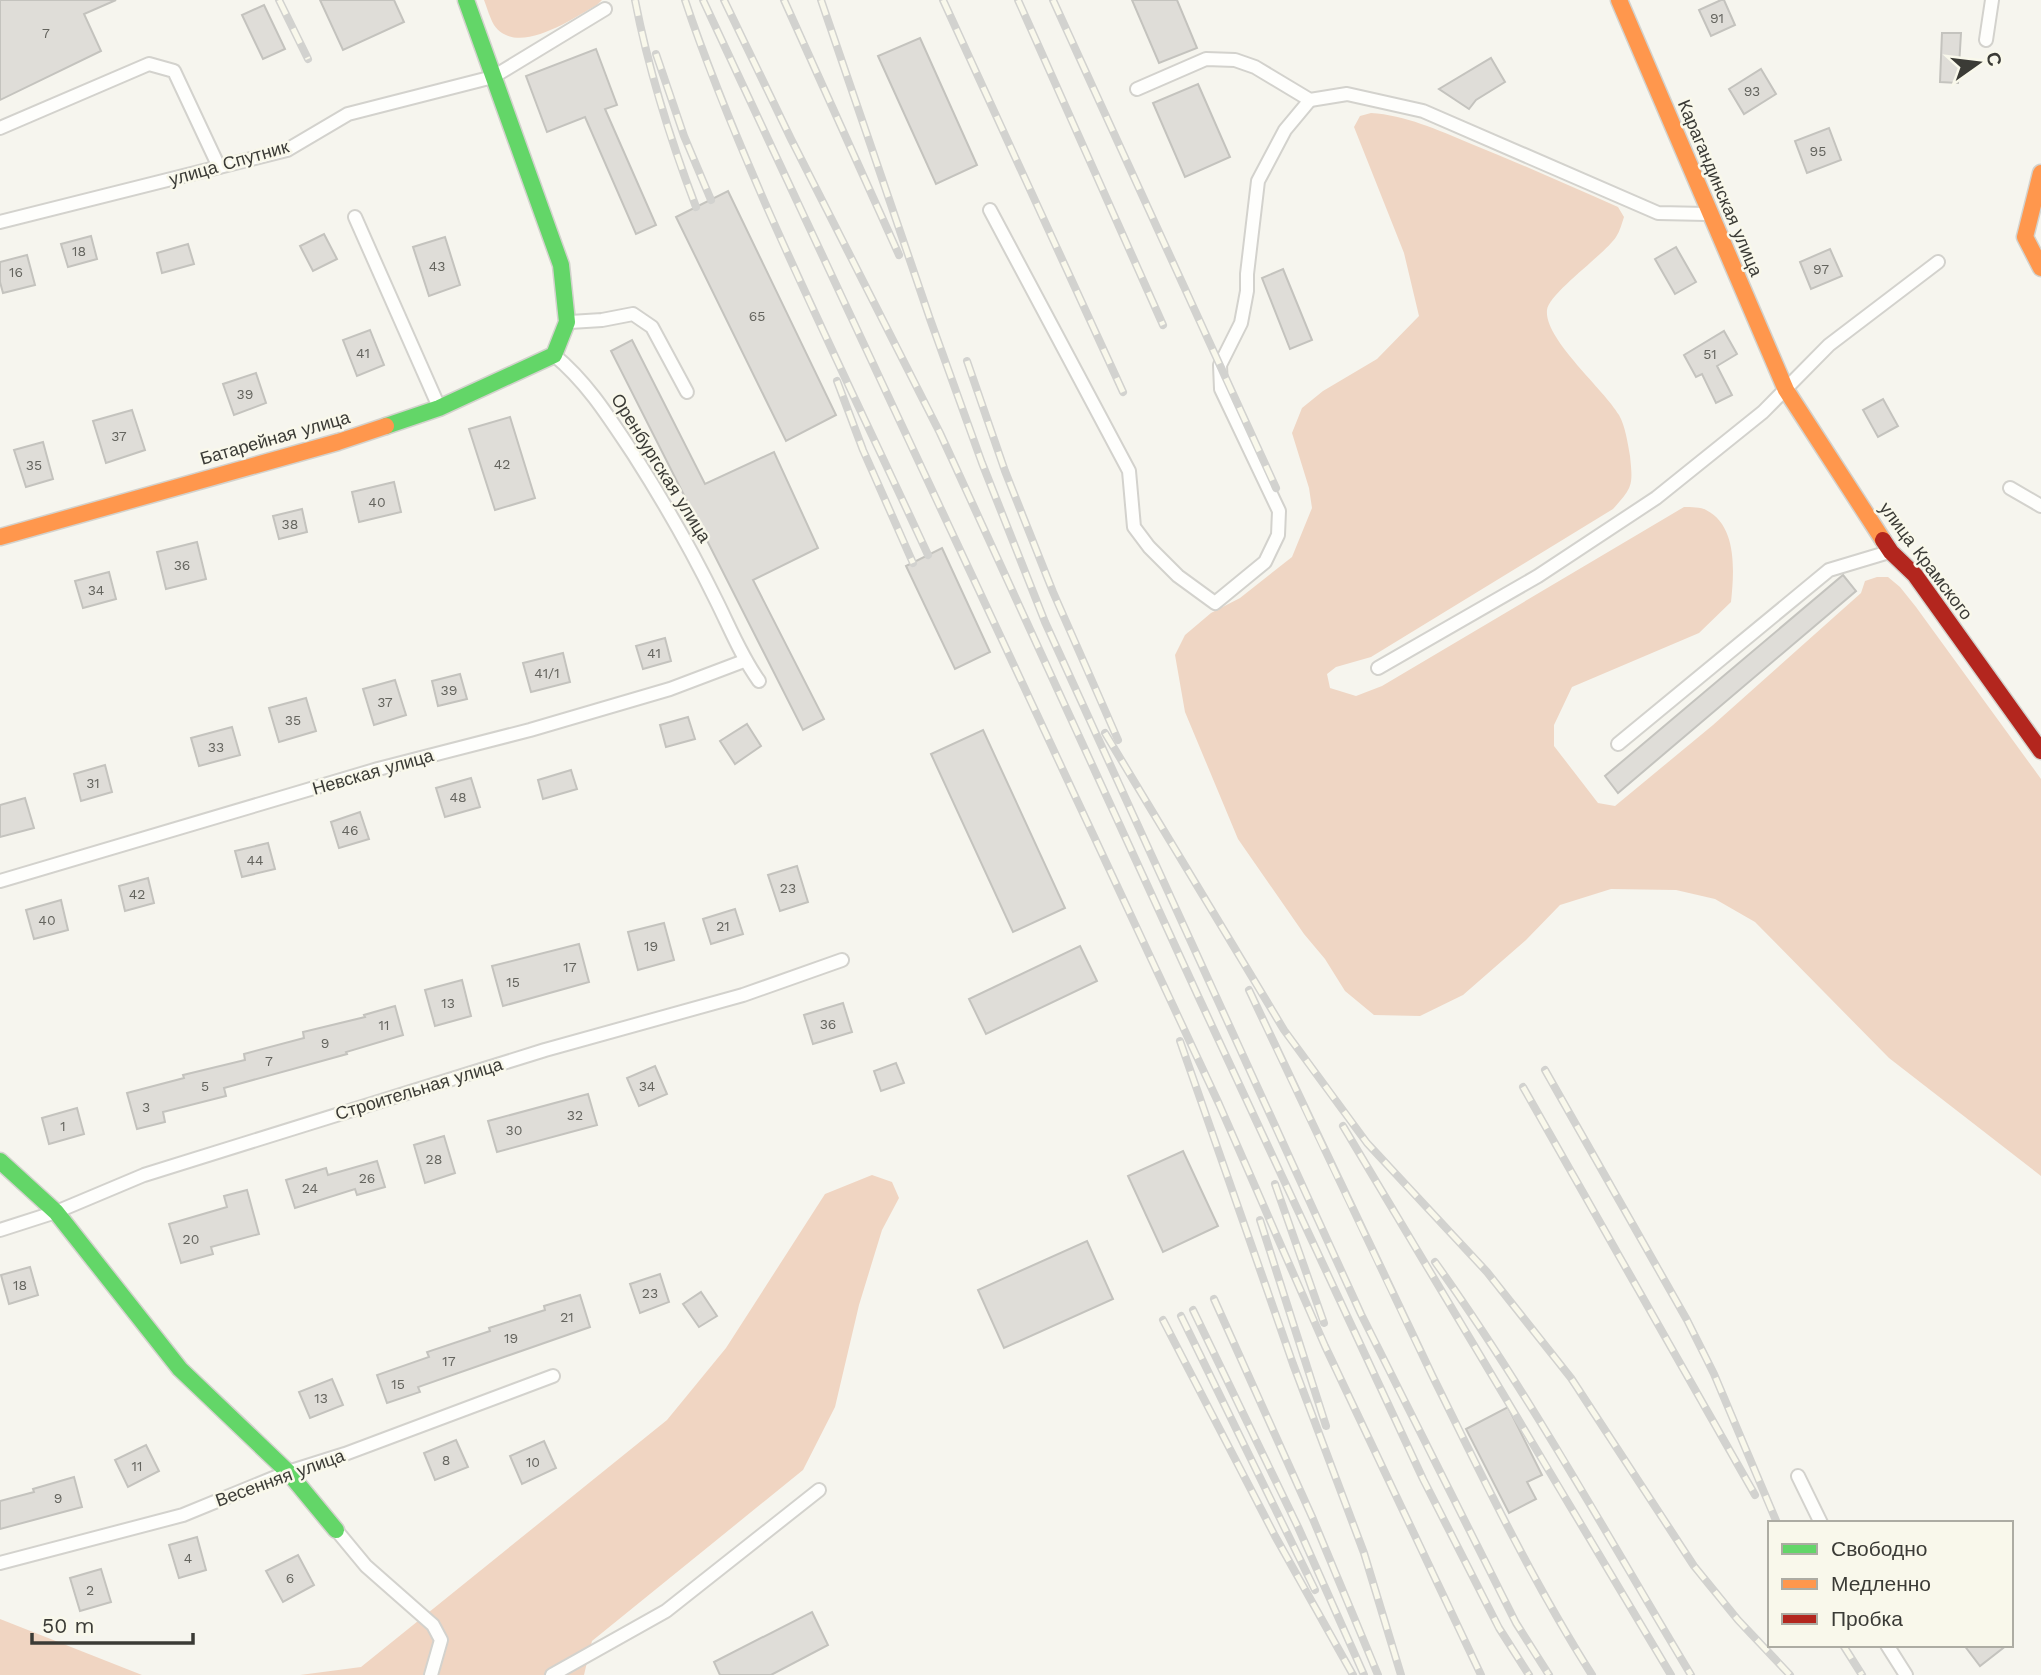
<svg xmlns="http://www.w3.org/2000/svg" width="2041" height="1675" viewBox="0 0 2041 1675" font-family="'Work Sans',sans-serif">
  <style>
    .green { fill: #efd6c4 }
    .forest { fill: #f0d5c2 }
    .building { fill: #dfddd8; stroke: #c4c3be; stroke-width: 2 }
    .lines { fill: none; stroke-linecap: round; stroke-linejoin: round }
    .lane-casing { stroke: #d3d2cd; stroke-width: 16 }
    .fast-casing { stroke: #d3d2cd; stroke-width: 19 }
    .slow-casing { stroke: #d3d2cd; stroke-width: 19 }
    .jam-casing { stroke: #d3d2cd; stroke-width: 19 }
    .lane { stroke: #fefefc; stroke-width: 12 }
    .fast { stroke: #63d668; stroke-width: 16 }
    .slow { stroke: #ff974d; stroke-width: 16 }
    .jam { stroke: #b3261e; stroke-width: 16 }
    .rail-casing { stroke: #d2d2cf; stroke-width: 8 }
    .rail { stroke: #f9f8eb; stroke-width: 5; stroke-dasharray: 16; stroke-linecap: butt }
    .labels { text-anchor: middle; stroke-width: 5; stroke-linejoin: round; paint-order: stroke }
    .number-label { font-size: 14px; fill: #64645e }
    .street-label { font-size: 18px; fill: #3b3b36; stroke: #f9f8eb }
  </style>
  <rect width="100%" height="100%" fill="#f6f5ee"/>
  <path class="green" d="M1371 113C1405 115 1438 130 1469 143 1519 163 1568 185 1618 207L1624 217C1622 223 1620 231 1616 237 1604 255 1549 293 1547 310 1544 339 1604 389 1619 415 1625 425 1628 444 1630 456 1633 485 1633 487 1613 509L1371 657 1336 667 1327 674 1330 688 1356 696 1382 686 1684 507C1691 507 1701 507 1706 510 1738 526 1734 573 1731 602L1699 633 1572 687 1554 725V746L1598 803 1615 806 1713 725 1861 593 1865 581 1877 577H1888L1900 587 1916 607 2041 779V1176L1889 1058 1755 922 1715 899 1676 890 1611 889 1560 905 1526 940 1463 995 1420 1016 1374 1015 1345 991 1325 959 1304 934 1238 839 1185 712 1175 655 1185 635 1211 613 1240 598 1292 557 1312 508 1309 488 1292 433 1302 408 1323 391 1377 359 1419 316 1404 253 1354 127 1360 116Z"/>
  <g class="forest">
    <path d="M484 0H602L597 5C573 18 517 58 494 25 490 18 487 8 484 0Z"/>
    <polygon points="872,1175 892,1182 899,1198 882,1230 859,1305 835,1407 803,1470 592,1641 584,1675 300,1675 361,1667 667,1420 726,1348 825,1194"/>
    <polygon points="0,1619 142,1675 0,1675"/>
  </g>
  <g class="building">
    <polygon points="0,0 116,0 84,14 101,51 0,100"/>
    <polygon points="320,0 394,0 404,22 343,50"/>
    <polygon points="1132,0 1177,0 1197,48 1159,63"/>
    <polygon points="1721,0 1724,0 1735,25 1711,36 1699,10"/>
    <polygon points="264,5 285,49 263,59 242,15"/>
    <polygon points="1942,33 1961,33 1958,83 1940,82"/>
    <polygon points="920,38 977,165 936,184 878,56"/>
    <polygon points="596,49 617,105 605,109 656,225 636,234 585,117 547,132 526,76"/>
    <polygon points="1491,58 1505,82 1476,100 1469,109 1439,89"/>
    <polygon points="1761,69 1776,94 1744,114 1729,89"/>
    <polygon points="1198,84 1230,157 1185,177 1153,103"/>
    <polygon points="1829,128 1841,160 1807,173 1795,141"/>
    <polygon points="728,191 836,415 786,441 676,217"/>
    <polygon points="324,234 337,259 313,271 300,246"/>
    <polygon points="91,236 97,259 68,267 61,244"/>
    <polygon points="445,237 460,285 429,296 413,247"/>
    <polygon points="188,244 194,264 162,273 157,253"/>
    <polygon points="1676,247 1696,282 1675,294 1655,259"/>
    <polygon points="1830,249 1842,276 1811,289 1800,262"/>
    <polygon points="27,255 35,285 3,293 0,282 0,262"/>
    <polygon points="1283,269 1312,340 1290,349 1262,278"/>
    <polygon points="370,330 384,365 357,376 343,340"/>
    <polygon points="1724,331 1737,354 1717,366 1732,395 1716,403 1702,374 1696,377 1684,355"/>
    <polygon points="632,340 705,484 774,452 818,548 753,580 824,719 803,730 611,351"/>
    <polygon points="256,373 266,403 234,415 223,384"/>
    <polygon points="1883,399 1898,426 1878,437 1863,410"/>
    <polygon points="132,410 145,450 106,463 93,421"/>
    <polygon points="510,417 535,498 495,510 469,429"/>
    <polygon points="43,442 53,479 26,487 14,450"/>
    <polygon points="394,482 401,512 359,522 352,492"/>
    <polygon points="302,509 307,532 279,539 273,516"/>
    <polygon points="197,542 206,579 166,589 157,552"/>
    <polygon points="942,548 990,652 955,669 906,566"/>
    <polygon points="109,572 116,599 83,608 75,581"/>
    <polygon points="1843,575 1856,591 1618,793 1605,776"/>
    <polygon points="665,638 671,661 643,669 636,646"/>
    <polygon points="563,653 570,682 531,692 523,663"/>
    <polygon points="460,674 467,699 438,706 432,681"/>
    <polygon points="395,680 406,715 374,725 363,689"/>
    <polygon points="306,698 316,731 279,742 269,708"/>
    <polygon points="688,717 695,739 666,747 660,725"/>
    <polygon points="747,724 761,746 735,764 720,741"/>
    <polygon points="232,727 240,755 199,766 191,738"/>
    <polygon points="983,730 1065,908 1013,932 931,754"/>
    <polygon points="105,765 112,792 81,801 74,774"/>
    <polygon points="571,770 577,789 543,799 538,780"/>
    <polygon points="471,778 480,807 445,817 436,788"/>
    <polygon points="25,798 34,828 0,837 0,805"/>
    <polygon points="360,812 369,839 339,848 331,822"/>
    <polygon points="268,843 275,869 242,877 235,851"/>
    <polygon points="797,866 808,902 780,911 768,875"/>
    <polygon points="148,878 154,903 125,911 119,886"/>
    <polygon points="61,900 68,930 34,939 26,910"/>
    <polygon points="735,909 743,934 711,944 703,919"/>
    <polygon points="664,923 674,960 638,970 628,932"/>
    <polygon points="579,944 589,982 503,1006 492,966"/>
    <polygon points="1080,946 1097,981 986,1034 969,999"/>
    <polygon points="462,980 471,1016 435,1026 425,990"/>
    <polygon points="843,1003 852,1032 813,1044 804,1015"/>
    <polygon points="395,1006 403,1035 346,1052 347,1054 224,1088 226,1096 163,1112 165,1122 137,1129 127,1093 184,1078 183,1075 245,1060 244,1054 304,1038 303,1032 365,1017 364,1015"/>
    <polygon points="896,1063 904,1083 881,1091 874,1071"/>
    <polygon points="655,1066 667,1094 639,1106 627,1078"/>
    <polygon points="588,1094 597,1125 497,1152 488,1121"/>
    <polygon points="77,1108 84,1134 49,1144 42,1118"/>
    <polygon points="444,1136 455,1173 425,1183 414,1145"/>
    <polygon points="1183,1151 1218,1226 1163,1252 1128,1176"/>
    <polygon points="377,1161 385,1187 357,1195 355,1189 295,1208 286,1180 326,1168 328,1175"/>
    <polygon points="247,1190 259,1234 211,1247 213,1254 181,1263 169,1224 227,1207 224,1196"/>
    <polygon points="1087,1241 1113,1299 1004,1348 978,1290"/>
    <polygon points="30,1267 38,1295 9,1304 1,1275"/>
    <polygon points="660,1274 669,1302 640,1313 630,1284"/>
    <polygon points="701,1292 717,1316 699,1327 683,1304"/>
    <polygon points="580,1295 590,1327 418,1387 420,1392 387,1403 377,1375 429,1357 427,1352 490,1331 489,1328 545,1310 544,1306"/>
    <polygon points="332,1379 343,1405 310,1418 299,1392"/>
    <polygon points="1508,1407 1542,1475 1527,1482 1536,1499 1509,1513 1466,1429"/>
    <polygon points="456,1440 468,1467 435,1480 424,1453"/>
    <polygon points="544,1441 556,1468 522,1484 510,1456"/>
    <polygon points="146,1445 159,1471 128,1487 115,1460"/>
    <polygon points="74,1477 82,1507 0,1529 0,1501 34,1492 33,1489"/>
    <polygon points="197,1537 206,1570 179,1578 169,1545"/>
    <polygon points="298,1555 314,1585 283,1602 266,1571"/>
    <polygon points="101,1569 111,1602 80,1611 70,1578"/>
    <polygon points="812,1612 828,1645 771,1675 720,1675 714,1662"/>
    <polygon points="1964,1645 2007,1645 1980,1666"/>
  </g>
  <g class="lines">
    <defs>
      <g id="lane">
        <polyline points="1986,40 1992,0"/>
        <polyline points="1137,89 1206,59 1235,60 1255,67 1310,100 1347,94 1423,111 1658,213 1707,214"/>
        <polyline points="0,128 149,64 174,71 219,167"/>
        <polyline points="990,210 1129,471 1134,527 1149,547 1178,576 1215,603 1265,562 1278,535 1279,511 1221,389 1220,365 1241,323 1247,291 1247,274 1258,181 1285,130 1310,100"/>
        <polyline points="355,217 439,407"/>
        <polyline points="0,222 287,150 348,114 493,77 605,9"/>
        <polyline points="570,322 602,320 633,314 652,327 687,392"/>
        <path d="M554 355C588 383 610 419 634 455 664 502 692 551 716 600 730 628 741 656 759 681"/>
        <polyline points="2010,488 2041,506"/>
        <polyline points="1378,668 1538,576 1656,498 1763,412 1829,345 1938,262"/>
        <polyline points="1618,744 1829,570 1889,552"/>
        <polyline points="0,881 378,769 530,730 670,689 744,661"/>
        <polyline points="0,1230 56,1212 144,1175 545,1050 743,995 842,960"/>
        <polyline points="1798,1476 1821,1523"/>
        <polyline points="337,1531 366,1566 433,1625 441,1640 431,1675"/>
        <polyline points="0,1563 183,1515 288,1472 345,1454 553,1376"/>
        <polyline points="1887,1645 1906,1675"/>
        <polyline points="552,1675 666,1611 819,1490"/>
      </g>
      <g id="fast">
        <polyline points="386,426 439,408 554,355 567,322 561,265 466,0"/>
        <polyline points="0,1161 56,1212 180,1369 288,1472 336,1530"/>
      </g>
      <g id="slow">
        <polyline points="1619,0 1786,390 1883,540"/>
        <polyline points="2041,173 2025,237 2041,268"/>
        <polyline points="0,537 338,442 386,426"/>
      </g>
      <polyline id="jam" points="1883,540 1891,552 1915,575 2041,751"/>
    </defs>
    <use href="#lane" class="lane-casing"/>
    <use href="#fast" class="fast-casing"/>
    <use href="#slow" class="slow-casing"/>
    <use href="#jam" class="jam-casing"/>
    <use href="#lane" class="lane"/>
    <use href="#fast" class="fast"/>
    <use href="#slow" class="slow"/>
    <use href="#jam" class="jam"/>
    <defs>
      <g id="rail">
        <polyline points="279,0 308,59"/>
        <path d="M635 0C649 72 670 139 696 207"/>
        <path d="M685 0C708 69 736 136 765 203 817 321 874 438 928 555"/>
        <polyline points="703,0 1219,1104 1325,1346 1481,1675"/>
        <polyline points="724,0 791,139 940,433 1199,998 1423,1479 1499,1628 1529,1675"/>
        <polyline points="784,0 899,255"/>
        <polyline points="821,0 930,319 982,463 1045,622 1361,1314 1516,1623 1549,1675"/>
        <polyline points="943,0 1123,392"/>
        <polyline points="1018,0 1163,325"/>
        <polyline points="1053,0 1276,488"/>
        <polyline points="656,54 684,136 711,200"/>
        <polyline points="967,361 1005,471 1053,592 1118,740"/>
        <polyline points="837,381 863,450 913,563"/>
        <polyline points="1105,733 1284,1030 1367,1143 1487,1272 1571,1378 1694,1566 1738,1620 1790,1675"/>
        <path d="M1249 990C1310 1119 1371 1248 1433 1377 1483 1478 1531 1579 1592 1675"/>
        <polyline points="1180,1041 1293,1364 1364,1553 1401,1675"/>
        <polyline points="1545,1070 1687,1320 1714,1374 1777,1523"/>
        <polyline points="1523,1087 1755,1495"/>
        <polyline points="1343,1126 1671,1675"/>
        <polyline points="1275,1184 1324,1323"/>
        <polyline points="1260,1220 1326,1426"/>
        <path d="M1435 1262C1528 1392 1608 1537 1691 1675"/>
        <polyline points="1214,1299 1313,1519 1378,1675"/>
        <polyline points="1193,1310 1298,1527 1364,1675"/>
        <polyline points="1181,1316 1315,1590"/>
        <polyline points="1163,1320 1275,1536 1353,1675"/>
        <polyline points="1843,1645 1862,1675"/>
      </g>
    </defs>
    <use href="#rail" class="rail-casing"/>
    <use href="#rail" class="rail"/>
  </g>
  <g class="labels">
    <g class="number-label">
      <text x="1717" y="23">91</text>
      <text x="46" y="38">7</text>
      <text x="1752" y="96">93</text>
      <text x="1818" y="156">95</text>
      <text x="79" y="256">18</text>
      <text x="437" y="271">43</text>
      <text x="1821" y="274">97</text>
      <text x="16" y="277">16</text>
      <text x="757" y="321">65</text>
      <text x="363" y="358">41</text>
      <text x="1710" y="359">51</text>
      <text x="245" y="399">39</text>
      <text x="119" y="441">37</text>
      <text x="502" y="469">42</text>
      <text x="34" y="470">35</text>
      <text x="377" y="507">40</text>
      <text x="290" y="529">38</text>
      <text x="182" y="570">36</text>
      <text x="96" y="595">34</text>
      <text x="654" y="658">41</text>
      <text x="547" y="678">41/1</text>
      <text x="449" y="695">39</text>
      <text x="385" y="707">37</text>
      <text x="293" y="725">35</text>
      <text x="216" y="752">33</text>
      <text x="93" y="788">31</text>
      <text x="458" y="802">48</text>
      <text x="350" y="835">46</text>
      <text x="255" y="865">44</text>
      <text x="788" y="893">23</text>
      <text x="137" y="899">42</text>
      <text x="47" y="925">40</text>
      <text x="723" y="931">21</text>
      <text x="651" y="951">19</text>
      <text x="570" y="972">17</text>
      <text x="513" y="987">15</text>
      <text x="448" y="1008">13</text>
      <text x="828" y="1029">36</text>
      <text x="384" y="1030">11</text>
      <text x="325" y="1048">9</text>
      <text x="269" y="1066">7</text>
      <text x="205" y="1091">5</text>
      <text x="647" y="1091">34</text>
      <text x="146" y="1112">3</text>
      <text x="575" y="1120">32</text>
      <text x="63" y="1131">1</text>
      <text x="514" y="1135">30</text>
      <text x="434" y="1164">28</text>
      <text x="367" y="1183">26</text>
      <text x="310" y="1193">24</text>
      <text x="191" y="1244">20</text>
      <text x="20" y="1290">18</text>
      <text x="650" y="1298">23</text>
      <text x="567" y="1322">21</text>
      <text x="511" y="1343">19</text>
      <text x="449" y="1366">17</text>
      <text x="398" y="1389">15</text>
      <text x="321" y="1403">13</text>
      <text x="446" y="1465">8</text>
      <text x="533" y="1467">10</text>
      <text x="137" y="1471">11</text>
      <text x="58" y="1503">9</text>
      <text x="188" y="1563">4</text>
      <text x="290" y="1583">6</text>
      <text x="90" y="1595">2</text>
    </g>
    <g class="street-label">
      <text transform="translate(229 163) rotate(-16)" y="6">улица Спутник</text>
      <text transform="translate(1720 188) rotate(67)" y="6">Карагандинская улица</text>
      <text transform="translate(275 438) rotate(-16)" y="6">Батарейная улица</text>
      <text transform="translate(661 468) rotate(58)" y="6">Оренбургская улица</text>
      <text transform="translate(1926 561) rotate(53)" y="6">улица Крамского</text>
      <text transform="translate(373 772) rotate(-16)" y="6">Невская улица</text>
      <text transform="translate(419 1089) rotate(-17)" y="6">Строительная улица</text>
      <text transform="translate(280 1478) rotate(-20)" y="6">Весенняя улица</text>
    </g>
  </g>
  <rect x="1768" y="1521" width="245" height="126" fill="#f9f8eb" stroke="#adaca3" stroke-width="2"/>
  <rect x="1782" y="1544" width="35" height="10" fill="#63d668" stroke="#adaca3" stroke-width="2"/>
  <text x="1831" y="1556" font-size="21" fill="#3b3b36">Свободно</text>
  <rect x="1782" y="1579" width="35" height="10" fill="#ff974d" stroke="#adaca3" stroke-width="2"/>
  <text x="1831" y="1591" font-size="21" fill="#3b3b36">Медленно</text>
  <rect x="1782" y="1614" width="35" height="10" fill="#b3261e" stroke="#adaca3" stroke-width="2"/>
  <text x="1831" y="1626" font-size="21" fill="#3b3b36">Пробка</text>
  <g transform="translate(1978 63) rotate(76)" stroke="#f9f8eb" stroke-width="5" paint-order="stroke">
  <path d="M0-5L12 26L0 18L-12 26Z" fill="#3b3b36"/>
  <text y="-10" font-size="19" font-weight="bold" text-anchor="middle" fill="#3b3b36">С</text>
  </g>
  <path d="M32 1633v10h161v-10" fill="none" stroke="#3b3b36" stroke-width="3.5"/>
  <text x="42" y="1633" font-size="21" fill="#3b3b36" stroke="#f9f8eb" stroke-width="5" paint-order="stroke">50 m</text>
</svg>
